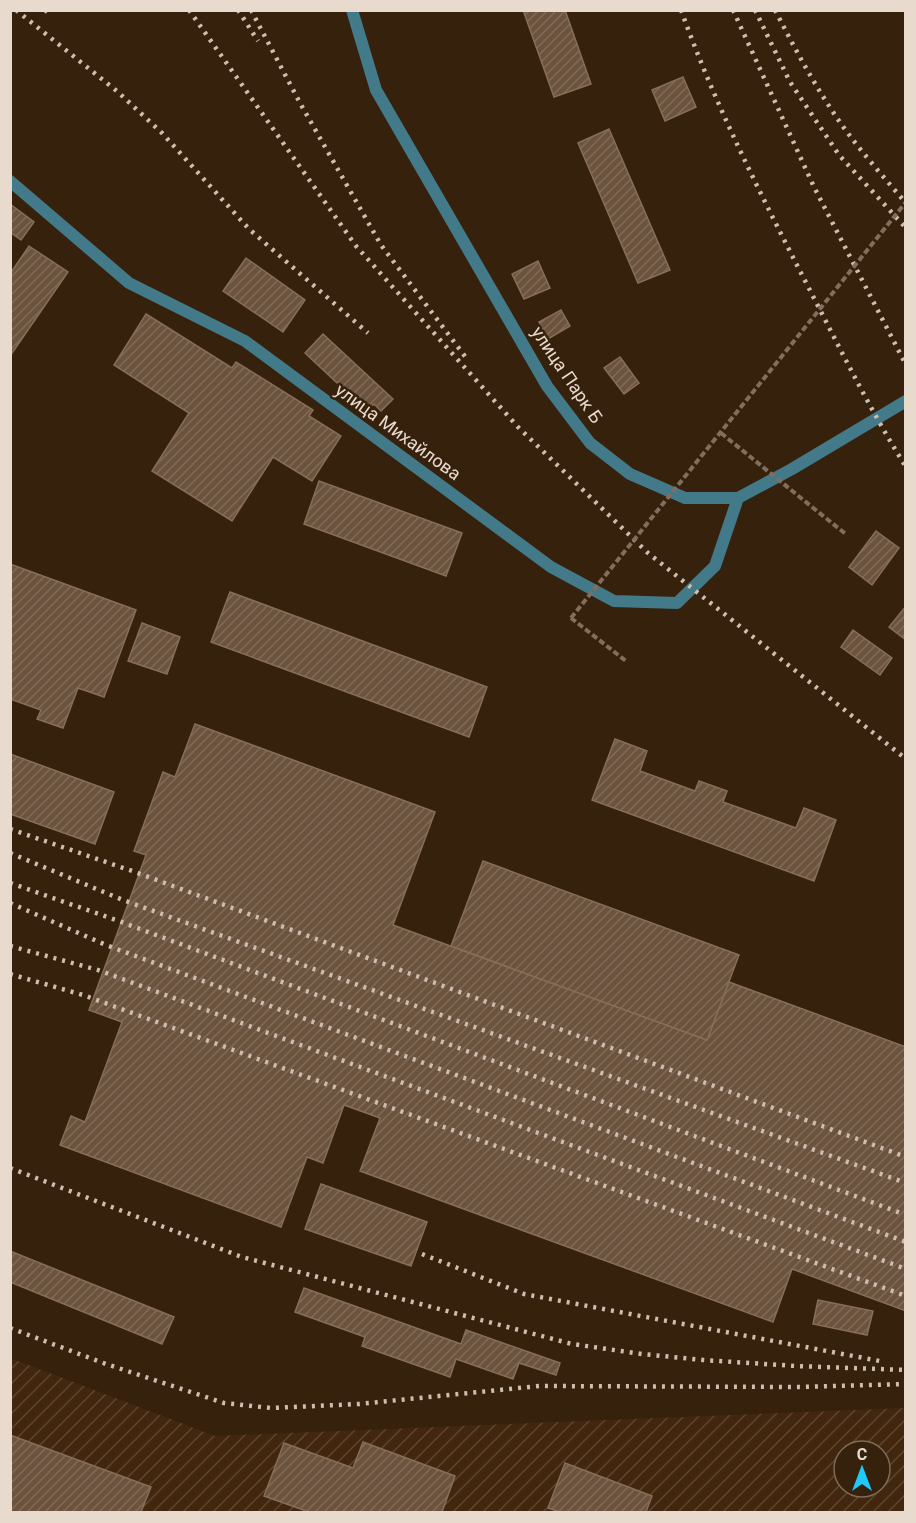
<svg xmlns="http://www.w3.org/2000/svg" width="916" height="1523" viewBox="0 0 916 1523" font-family="Roboto,sans-serif">
  <style>
    .industrial { fill: url(#industrial-furrows); fill-rule: evenodd }
    .building { fill: url(#building-hatch); stroke: #876e58; stroke-width: 1.5 }
    .lines { fill: none; stroke-linecap: round; stroke-linejoin: round }
    .path { stroke: #816e5d; stroke-width: 4; stroke-dasharray: 6 3; stroke-linecap: butt }
    .minor { stroke: #437a89; stroke-width: 12 }
    .rail { stroke: #cebeb1; stroke-width: 4.5; stroke-dasharray: 3 6; stroke-linecap: butt }
    .path-bridge { stroke: #816e5d; stroke-width: 4; stroke-dasharray: 6 3; stroke-linecap: butt }
    .labels { text-anchor: middle; stroke-width: 5; stroke-linejoin: round; paint-order: stroke }
    .street-label { font-size: 18px; fill: #e9dace; stroke: #36210d }
  </style>
  <defs>
    <pattern id="industrial-furrows" width="10" height="10" patternUnits="userSpaceOnUse" patternTransform="scale(1.5)"><rect width="10" height="10" fill="#42270e"/><path d="M-1 1l2-2M0 10L10 0M9 11l2-2" fill="none" stroke="#5d4630"/></pattern>
    <pattern id="building-hatch" width="6" height="6" patternUnits="userSpaceOnUse" patternTransform="scale(1.5)"><rect width="6" height="6" fill="#6b533e"/><path d="M-1 1l2-2M0 6l6-6M5 7l2-2" fill="none" stroke="#806b59"/></pattern>
  </defs>
  <rect width="100%" height="100%" fill="#36210d"/>
  <path class="industrial" d="M10 1358 215 1436 905 1408V1512H11ZM844 1451H880V1487H844Z"/>
  <g class="building">
    <polygon points="523,10 565,10 591,84 554,97"/>
    <polygon points="683,77 696,107 665,121 652,90"/>
    <polygon points="609,129 670,270 638,283 578,143"/>
    <polygon points="10,204 34,222 21,240 10,232"/>
    <polygon points="29,246 68,272 10,356 10,274"/>
    <polygon points="246,258 305,300 283,332 223,291"/>
    <polygon points="538,261 550,288 524,299 512,274"/>
    <polygon points="561,310 570,326 548,339 539,322"/>
    <polygon points="146,314 232,368 236,362 313,410 309,416 341,436 312,481 273,457 232,521 152,471 189,413 114,365"/>
    <polygon points="323,334 393,399 381,411 374,404 367,411 305,353"/>
    <polygon points="620,357 639,383 624,394 604,368"/>
    <polygon points="319,481 462,533 446,576 304,524"/>
    <polygon points="876,531 899,548 872,585 849,567"/>
    <polygon points="10,564 136,610 104,697 78,688 63,728 37,719 41,710 10,699"/>
    <polygon points="230,592 487,687 469,737 211,642"/>
    <polygon points="906,606 906,640 889,627"/>
    <polygon points="142,623 180,637 167,674 128,661"/>
    <polygon points="853,630 892,658 880,675 841,647"/>
    <polygon points="195,724 435,812 393,925 707,1040 729,982 906,1047 906,1311 792,1269 773,1322 360,1171 380,1118 344,1105 323,1163 307,1157 281,1227 60,1145 71,1116 85,1122 122,1022 89,1010 146,855 134,851 163,772 175,777"/>
    <polygon points="615,739 647,751 640,771 695,791 699,781 727,791 723,802 796,828 804,808 836,820 814,881 592,800"/>
    <polygon points="10,754 114,792 95,844 10,814"/>
    <polygon points="483,861 739,955 707,1040 451,946"/>
    <polygon points="321,1184 427,1222 411,1266 305,1229"/>
    <polygon points="10,1251 174,1317 162,1344 10,1282"/>
    <polygon points="304,1288 461,1344 466,1330 560,1363 556,1375 519,1363 513,1379 456,1359 450,1377 362,1346 365,1337 295,1312"/>
    <polygon points="818,1300 873,1311 867,1335 813,1324"/>
    <polygon points="10,1435 151,1487 141,1512 10,1512"/>
    <polygon points="363,1442 455,1476 442,1512 309,1512 264,1496 284,1443 353,1468"/>
    <polygon points="565,1463 652,1496 646,1512 560,1512 548,1508"/>
  </g>
  <g class="lines">
    <g class="path">
      <polyline points="812,507 847,535"/>
      <polyline points="571,618 626,661"/>
    </g>
    <g class="minor">
      <polyline points="352,10 376,90 547,386 590,443 630,474 685,498 738,498 792,469 906,401"/>
      <polyline points="10,181 129,283 245,341 551,567 614,601 677,603 715,566 738,498"/>
    </g>
    <g class="rail">
      <polyline points="16,10 118,92 162,133 249,229 368,333"/>
      <polyline points="45,10 51,15"/>
      <polyline points="189,10 356,246 518,427 648,553 906,759"/>
      <polyline points="238,10 258,41"/>
      <polyline points="251,10 300,103 381,245 467,359"/>
      <path d="M681 10C714 102 758 189 802 275 836 340 867 405 906 467"/>
      <polyline points="733,10 814,187 906,365"/>
      <polyline points="755,10 790,82 839,155 906,228"/>
      <path d="M775 10C793 45 811 79 833 112 854 144 881 174 906 203"/>
      <polyline points="10,829 135,872 906,1157"/>
      <polyline points="10,853 123,900 906,1183"/>
      <polyline points="10,883 116,920 906,1215"/>
      <polyline points="10,903 106,945 906,1242"/>
      <polyline points="10,946 98,970 906,1269"/>
      <polyline points="10,974 83,995 906,1296"/>
      <polyline points="10,1168 242,1257 572,1344 642,1354 703,1360 796,1366 906,1370"/>
      <polyline points="422,1254 524,1294 885,1362"/>
      <polyline points="10,1328 106,1364 224,1403 271,1408 359,1404 539,1386 800,1387 906,1384"/>
    </g>
    <g class="path-bridge">
      <polyline points="721,433 812,507"/>
      <polyline points="571,618 906,202"/>
    </g>
  </g>
  <g class="labels">
    <g class="street-label">
      <text transform="translate(567 375) rotate(56)" y="6">улица Парк Б</text>
      <text transform="translate(398 432) rotate(36)" y="6">улица Михайлова</text>
    </g>
  </g>
  <rect width="916" height="1523" fill="none" stroke="#e9dace" stroke-width="24"/>
  <g transform="translate(862 1469)"><circle r="28" fill="#36210d" stroke="#7e6b5a" stroke-width="1.5"/>
  <path d="M0-4.5L10 22L0 15L-10 22Z" fill="#1fc9fd"/>
  <text y="-9" font-size="16" font-weight="bold" text-anchor="middle" fill="#e9dace">С</text>
  </g>
</svg>
